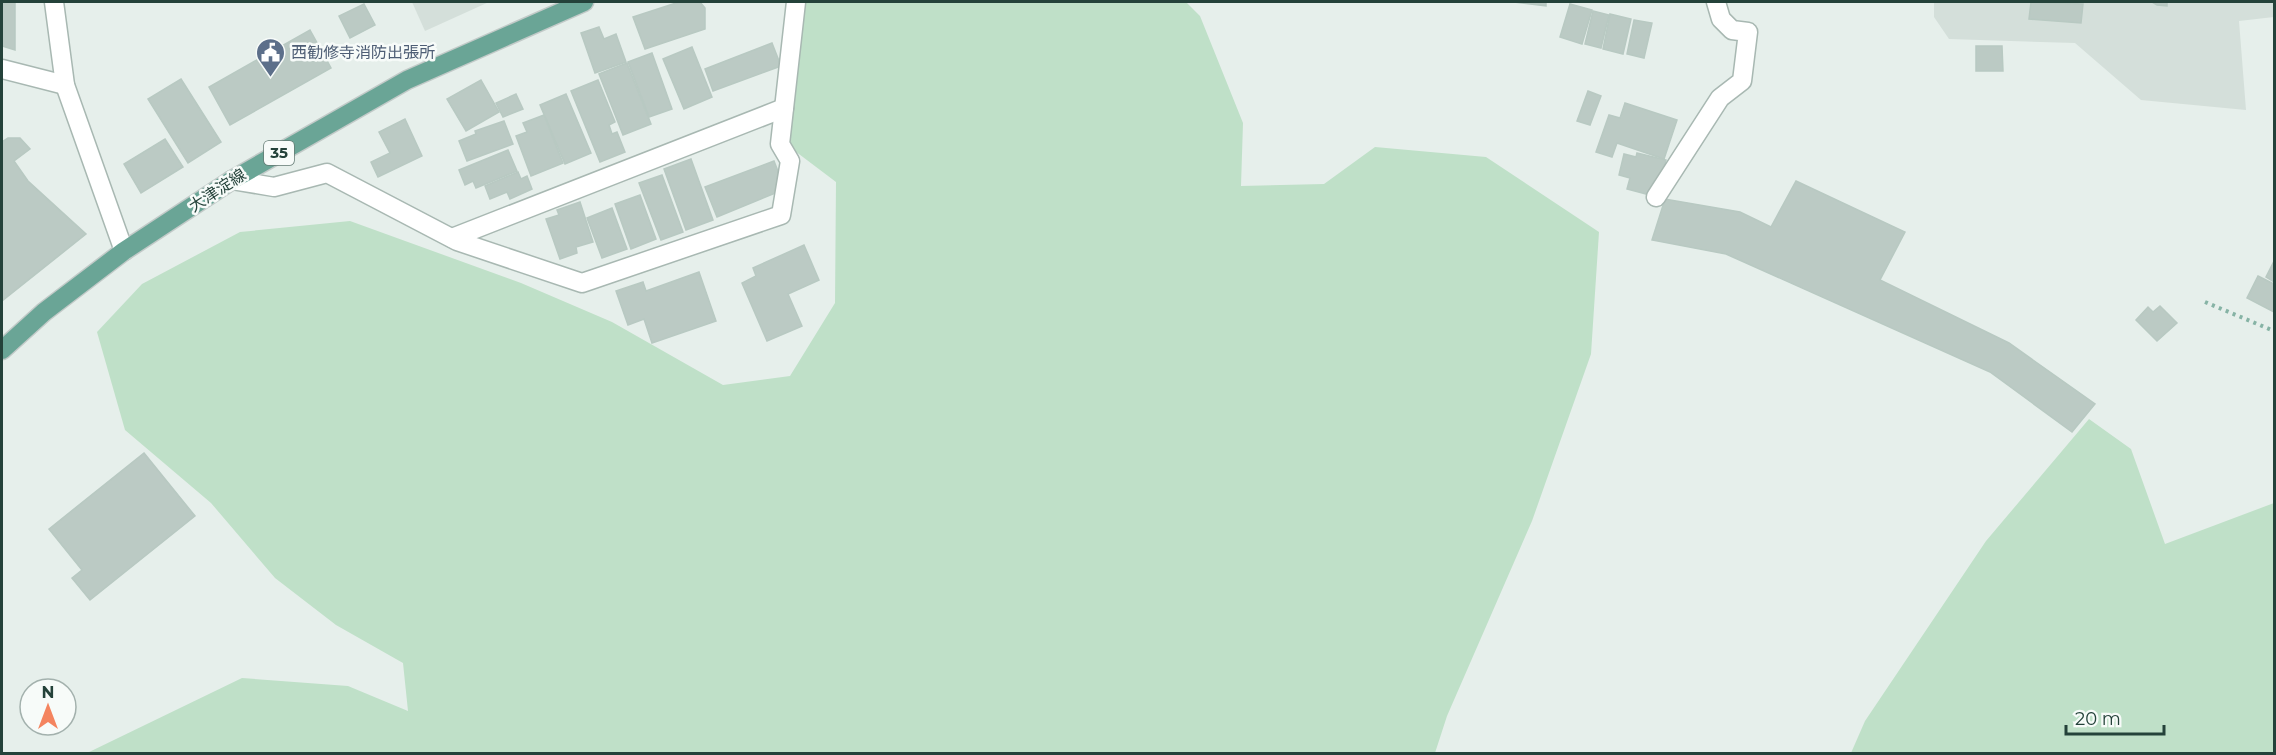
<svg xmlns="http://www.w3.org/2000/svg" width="2276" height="755" viewBox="0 0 2276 755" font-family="Montserrat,'Noto Sans JP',sans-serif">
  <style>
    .built { fill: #d4dfda }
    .green { fill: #bfe0c8 }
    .building { fill: #bbcac4; stroke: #b8c9c2; stroke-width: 1.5 }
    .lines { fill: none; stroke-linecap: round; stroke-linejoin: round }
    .minor-casing { stroke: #a8b8b2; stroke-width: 21 }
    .major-casing { stroke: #c2cac8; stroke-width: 21 }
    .path { stroke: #86b3a5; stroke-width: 4; stroke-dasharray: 3 4.5; stroke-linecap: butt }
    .minor { stroke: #fff; stroke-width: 18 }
    .major { stroke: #6aa596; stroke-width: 18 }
    .labels { text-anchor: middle; stroke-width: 5; stroke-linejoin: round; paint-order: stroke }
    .shield { fill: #f7fbf9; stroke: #637a73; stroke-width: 1.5 }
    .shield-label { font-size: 15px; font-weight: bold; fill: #24423a }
    .service-label { font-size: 16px; fill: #4e5e75; stroke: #f7fbf9; text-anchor: start }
    .street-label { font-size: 16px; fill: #24423a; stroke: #f7fbf9 }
  </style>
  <rect width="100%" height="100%" fill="#e6efeb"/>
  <g class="built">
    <polygon points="412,2 489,2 425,31"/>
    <polygon points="1934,2 2274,2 2274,17 2239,21 2246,110 2141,100 2075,43 1949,39 1934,17"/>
  </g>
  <g class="green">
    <polygon points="803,2 1186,2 1200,16 1243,123 1241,186 1324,184 1375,147 1486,157 1599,232 1591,354 1532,521 1447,716 1435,753 85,754 242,678 348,686 408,711 403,663 336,625 275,578 211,503 125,430 97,332 142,284 240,232 350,221 521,283 612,322 723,385 790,376 835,303 836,182 787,145"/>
    <polygon points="2089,419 2131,449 2165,544 2274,503 2274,753 1851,753 1865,721 1986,541"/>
  </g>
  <g class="building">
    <polygon points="2,2 15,2 15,50 2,46"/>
    <polygon points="679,2 700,2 705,8 705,29 645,49 633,17"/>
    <polygon points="1514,2 1546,2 1546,6"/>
    <polygon points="2031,2 2083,4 2081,23 2029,19"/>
    <polygon points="2152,2 2167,2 2167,6 2157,5"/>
    <polygon points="364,4 375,25 350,38 339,16"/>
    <polygon points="1570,4 1592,10 1582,44 1560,37"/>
    <polygon points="1593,11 1609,15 1601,48 1585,44"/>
    <polygon points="1610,14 1631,19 1623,54 1603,49"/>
    <polygon points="1634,20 1652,23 1644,58 1627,54"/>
    <polygon points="599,27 604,39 616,34 626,62 595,73 581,33"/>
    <polygon points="310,30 331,68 230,125 209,87"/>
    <polygon points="772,43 781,66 713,91 705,69"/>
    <polygon points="1976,46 2002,46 2003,71 1976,71"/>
    <polygon points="692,47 712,97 684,109 663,59"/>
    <polygon points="652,53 672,109 649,117 628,62"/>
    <polygon points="627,63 651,124 623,135 599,74"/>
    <polygon points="181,79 221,142 188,163 148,99"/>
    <polygon points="481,80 499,112 466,131 447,99"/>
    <polygon points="598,80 615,122 609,125 612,134 617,132 625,152 600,162 571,91"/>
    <polygon points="1588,91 1601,96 1590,125 1577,121"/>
    <polygon points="516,94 523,109 503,117 496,103"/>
    <polygon points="566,94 591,153 565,164 540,105"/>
    <polygon points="1625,103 1677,120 1664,159 1617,143 1612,157 1596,152 1609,115 1620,118"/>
    <polygon points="544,115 563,163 531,176 516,136 527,132 523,123"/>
    <polygon points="405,119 422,156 378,177 371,162 390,153 379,132"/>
    <polygon points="504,121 513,144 467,161 459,141 476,134 475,131"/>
    <polygon points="8,138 20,138 30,149 14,161 28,181 86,234 2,301 2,142"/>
    <polygon points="165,139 183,167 141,193 124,164"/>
    <polygon points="508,150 517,171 476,188 473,181 465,185 459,170"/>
    <polygon points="1637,153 1666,160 1660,182 1654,181 1650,195 1627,189 1630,178 1619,175 1624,154 1636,157"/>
    <polygon points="691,159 713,220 686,230 664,169"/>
    <polygon points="774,161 785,189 717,217 705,187"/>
    <polygon points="518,172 521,179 527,176 532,189 510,199 507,192 490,199 485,186"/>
    <polygon points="662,175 683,232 661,240 639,183"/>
    <polygon points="1796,181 1905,232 1880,280 2009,343 2095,404 2072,432 1990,372 1726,254 1652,240 1665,199 1740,212 1771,227"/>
    <polygon points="640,195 656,239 631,249 615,204"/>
    <polygon points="580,202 593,242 576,247 577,253 560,259 546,219 559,215 557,210"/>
    <polygon points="612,208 627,249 602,258 587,218"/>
    <polygon points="804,245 819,280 788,294 802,326 767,341 742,283 756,276 753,268"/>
    <polygon points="2274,261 2274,282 2266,277"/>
    <polygon points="699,272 716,321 652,343 644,319 628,325 616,291 643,282 646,291"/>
    <polygon points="2258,276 2274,284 2274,312 2247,298"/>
    <polygon points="2160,306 2177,323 2157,341 2136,320 2148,307 2153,312"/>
    <polygon points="144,453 195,516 90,600 72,578 82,570 49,529"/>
  </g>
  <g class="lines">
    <defs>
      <g id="minor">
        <polyline points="54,2 65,85 124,251"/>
        <polyline points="2,69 65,85"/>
        <polyline points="232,180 274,187 327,173 457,241 582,283 781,215 790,161 780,144 796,2"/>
        <polyline points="1656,197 1720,98 1742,81 1748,32 1732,30 1721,19 1716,2"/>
        <polyline points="452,238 784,108"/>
      </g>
      <polyline id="major" points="2,350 44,312 124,251 232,180 407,80 584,2"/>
    </defs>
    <use href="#minor" class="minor-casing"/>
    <use href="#major" class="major-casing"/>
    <polyline class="path" points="2205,302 2274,331"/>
    <use href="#minor" class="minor"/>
    <use href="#major" class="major"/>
  </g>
  <defs>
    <symbol id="civic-pin" viewBox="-11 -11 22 30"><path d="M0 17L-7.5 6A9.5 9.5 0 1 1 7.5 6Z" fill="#5c6f8a" stroke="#f7fbf9"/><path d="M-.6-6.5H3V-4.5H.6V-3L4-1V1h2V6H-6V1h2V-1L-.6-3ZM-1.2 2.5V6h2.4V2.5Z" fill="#fff"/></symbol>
  </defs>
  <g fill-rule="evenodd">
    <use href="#civic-pin" x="254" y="36" width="33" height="45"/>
  </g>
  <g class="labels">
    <rect class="shield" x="264" y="141" width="30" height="24" rx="4.5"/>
    <g class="shield-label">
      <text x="279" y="158">35</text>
    </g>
    <g class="service-label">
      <text x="291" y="58">西勧修寺消防出張所</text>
    </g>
    <g class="street-label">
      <text transform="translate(217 190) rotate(-33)" y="6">大津淀線</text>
    </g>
  </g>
  <rect width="2276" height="755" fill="none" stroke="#24423a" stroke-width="6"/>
  <g transform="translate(48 707)"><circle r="28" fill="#f7fbf9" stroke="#a3b1ad" stroke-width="1.5"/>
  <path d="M0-4.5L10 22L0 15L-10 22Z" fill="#f4845f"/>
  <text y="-9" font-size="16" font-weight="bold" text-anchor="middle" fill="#24423a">N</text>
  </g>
  <path d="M2066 725v9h98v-9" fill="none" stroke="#24423a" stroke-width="3"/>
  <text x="2075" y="725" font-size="18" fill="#24423a" stroke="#f7fbf9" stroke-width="4.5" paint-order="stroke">20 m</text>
</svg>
